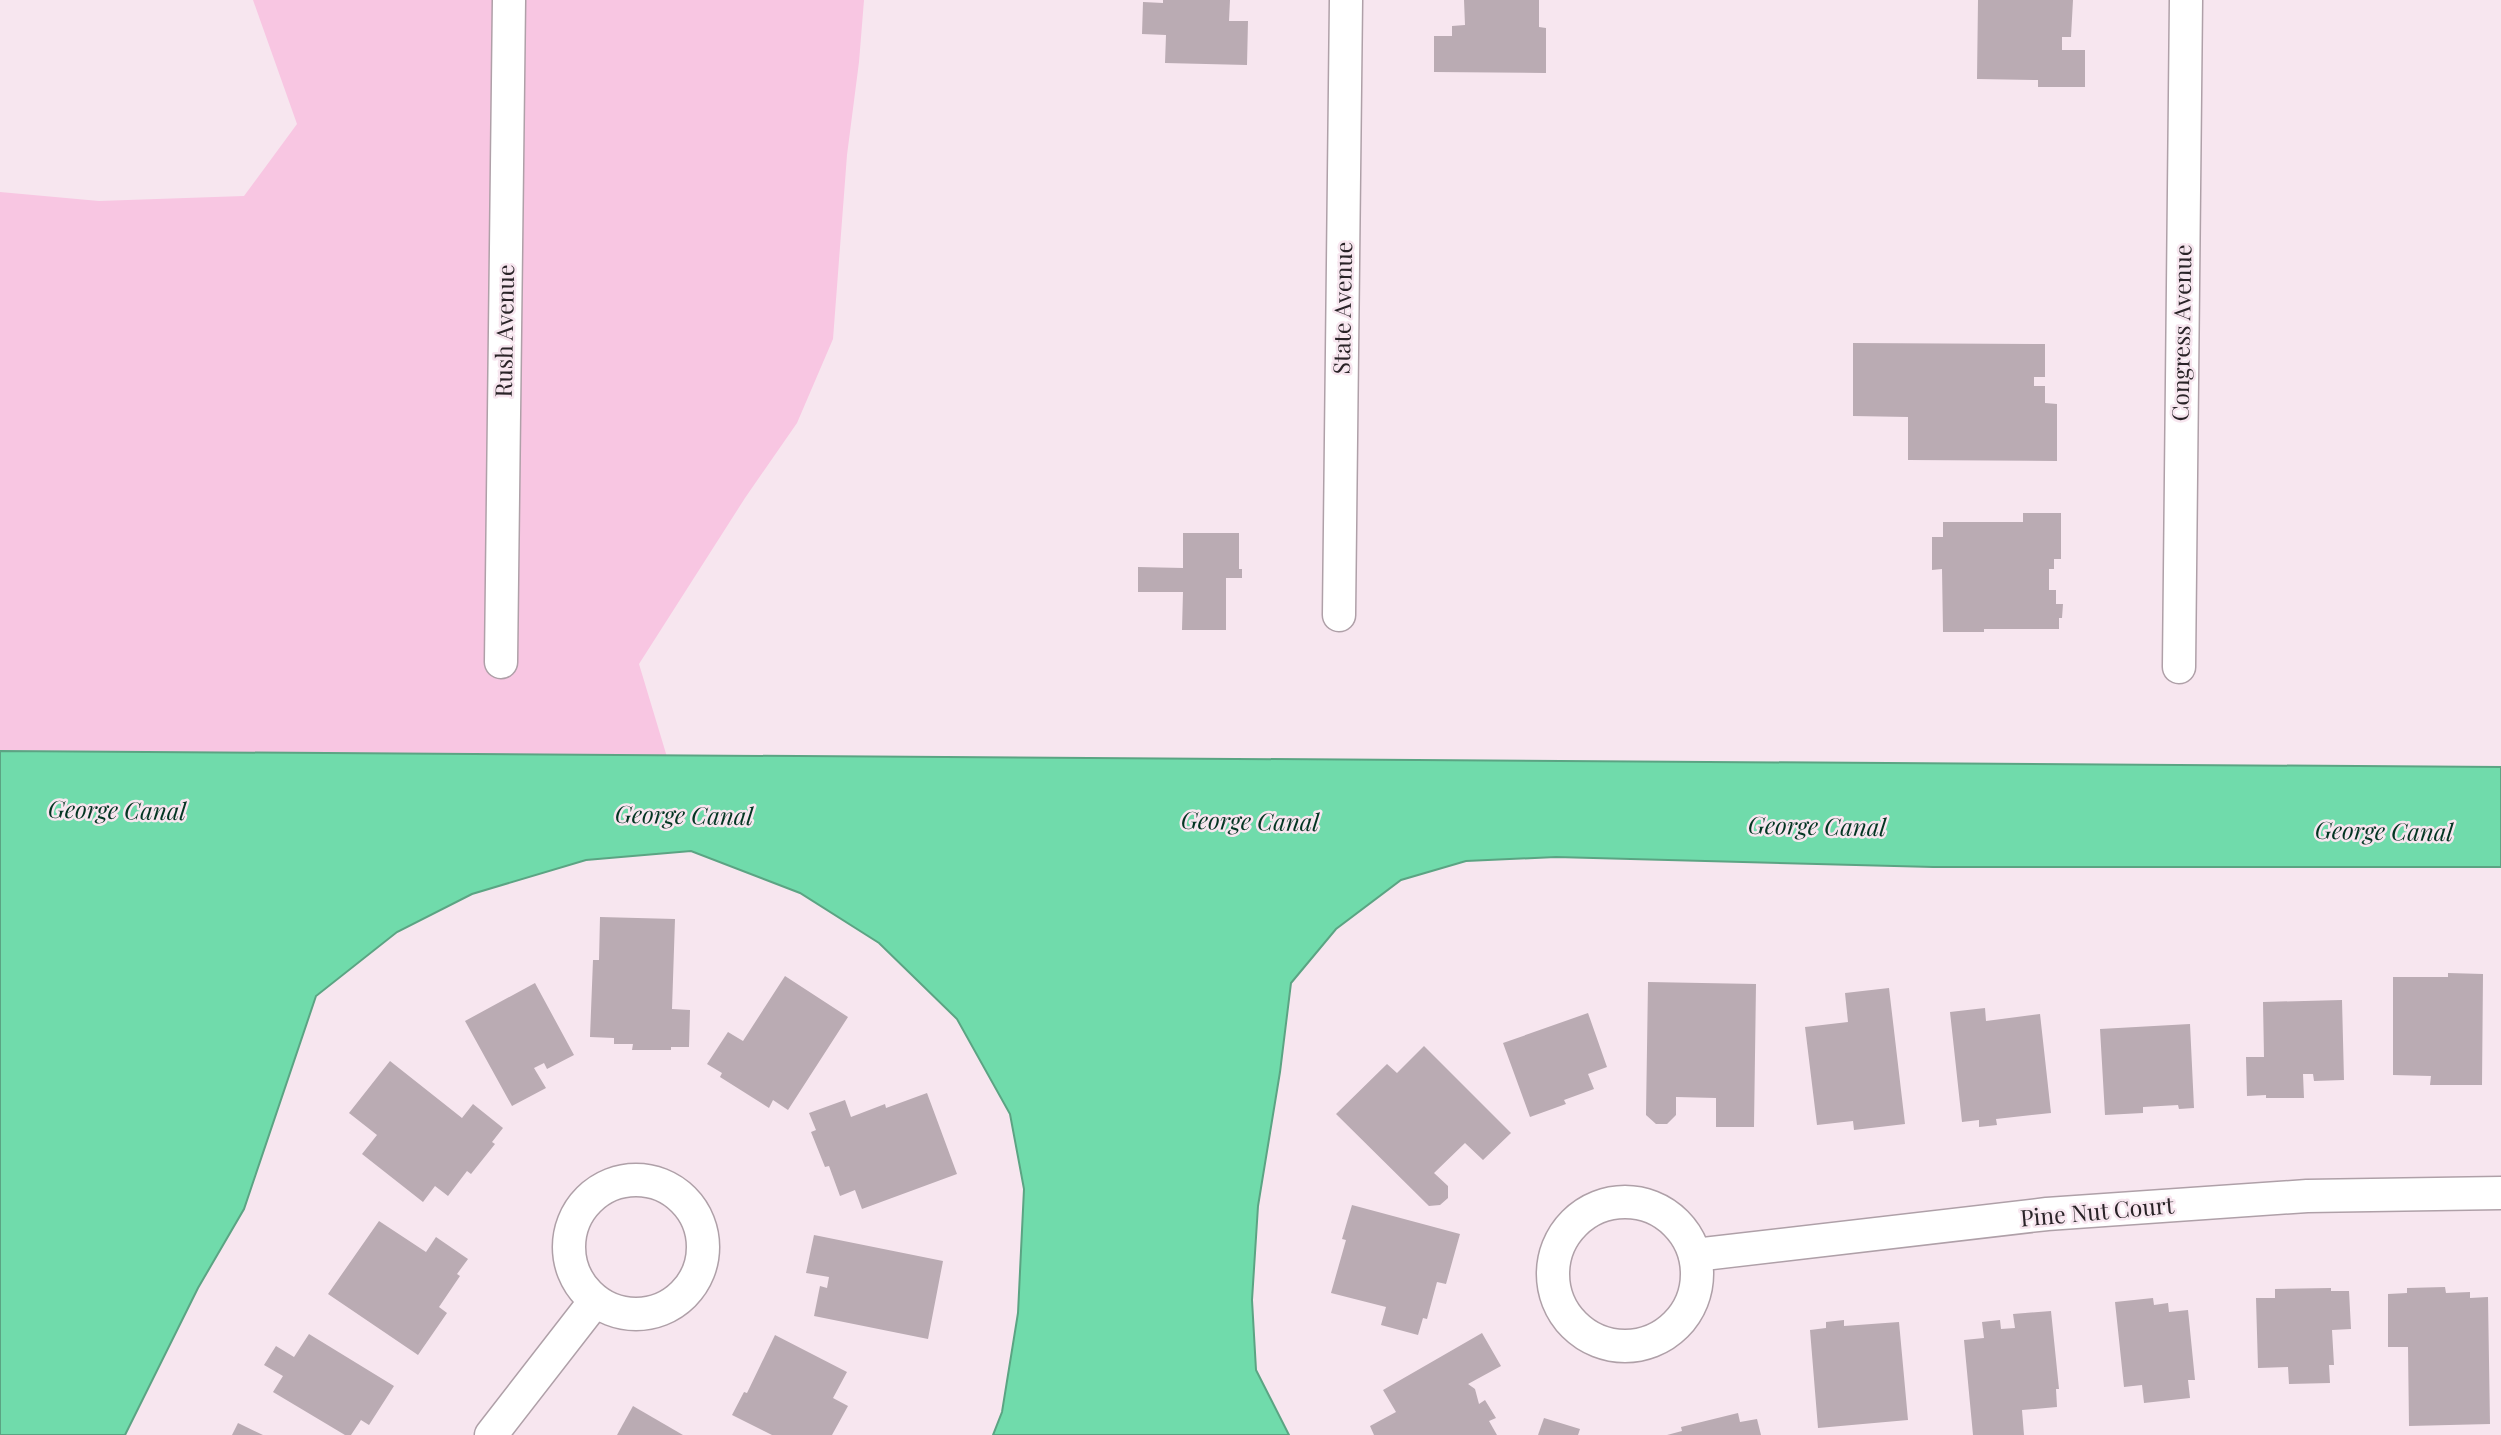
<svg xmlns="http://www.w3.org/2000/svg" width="2501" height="1435" viewBox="0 0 2501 1435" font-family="'Playfair Display',serif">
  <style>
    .green { fill: #f8c6e2 }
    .water { fill: #70dbab; stroke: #5ba483; stroke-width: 2 }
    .building { fill: #baabb3 }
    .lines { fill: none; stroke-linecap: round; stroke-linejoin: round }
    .street-casing { stroke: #afa0a8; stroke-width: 35 }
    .street { stroke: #fff; stroke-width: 32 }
    .labels { text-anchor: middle; stroke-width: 5; stroke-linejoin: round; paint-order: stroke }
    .street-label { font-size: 23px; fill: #292327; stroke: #f7e6ef }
    .water-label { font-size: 24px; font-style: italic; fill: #033522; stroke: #f7e6ef }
  </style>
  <rect width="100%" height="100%" fill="#f7e6ef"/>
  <polygon class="green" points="253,0 864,0 859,62 847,155 833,339 797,423 745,498 639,664 667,757 0,751 0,192 99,201 244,196 297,124"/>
  <polygon class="water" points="0,751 2501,767 2501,867 1933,867 1556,857 1466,861 1401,880 1336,929 1291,983 1280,1072 1258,1206 1252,1300 1256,1370 1289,1435 993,1435 1002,1412 1018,1313 1024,1189 1010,1114 957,1019 879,943 800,893 691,851 586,860 472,894 397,932 316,996 244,1209 198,1288 125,1435 0,1435"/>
  <g class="building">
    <polygon points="1163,0 1230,0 1229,21 1248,21 1247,65 1165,63 1166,35 1142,34 1143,2 1163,3"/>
    <polygon points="1464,0 1539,0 1539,27 1546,28 1546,73 1434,72 1434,36 1452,36 1452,26 1465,25"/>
    <polygon points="1978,0 2073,0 2071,37 2062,37 2062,50 2085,50 2085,87 2038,87 2038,80 1977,79"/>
    <polygon points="1853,343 2045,344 2045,377 2034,377 2034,386 2045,386 2045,403 2057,404 2057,461 1908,460 1908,417 1853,416"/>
    <polygon points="2023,513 2061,513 2061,559 2054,559 2054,569 2049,569 2049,590 2056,590 2056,604 2063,604 2062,618 2059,618 2059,629 1984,629 1984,632 1943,632 1942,569 1932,570 1932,537 1943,537 1943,522 2023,522"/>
    <polygon points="1183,533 1239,533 1239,569 1242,569 1242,578 1226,578 1226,630 1182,630 1183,592 1138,592 1138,567 1183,568"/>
    <polygon points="600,917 675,919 672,1009 690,1010 689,1047 671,1047 671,1050 632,1050 633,1044 614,1044 614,1038 590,1037 593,960 599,960"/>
    <polygon points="2448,973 2483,974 2482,1085 2430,1085 2431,1076 2393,1075 2393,977 2448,977"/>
    <polygon points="785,976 848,1017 788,1110 773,1100 769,1108 720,1077 722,1073 707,1064 728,1032 743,1041"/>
    <polygon points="1648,982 1756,984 1754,1127 1716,1127 1716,1098 1676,1097 1676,1115 1667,1124 1656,1124 1646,1115"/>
    <polygon points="535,983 574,1055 547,1069 544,1063 534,1068 546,1088 512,1106 465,1021"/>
    <polygon points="1889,988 1905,1124 1854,1130 1853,1121 1817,1125 1805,1027 1848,1022 1845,993"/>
    <polygon points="2342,1000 2344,1080 2314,1081 2313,1074 2303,1074 2304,1098 2266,1098 2266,1095 2247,1096 2246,1057 2264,1057 2263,1002"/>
    <polygon points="1985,1008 1986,1021 2040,1014 2051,1113 1996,1119 1997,1125 1979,1127 1979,1120 1962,1122 1950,1012"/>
    <polygon points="1588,1013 1607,1067 1588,1074 1594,1089 1564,1100 1566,1104 1530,1117 1503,1043"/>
    <polygon points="2190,1024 2194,1108 2179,1109 2178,1105 2143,1107 2143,1113 2105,1115 2100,1029"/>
    <polygon points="1424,1046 1511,1133 1483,1160 1465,1143 1434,1173 1448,1186 1448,1198 1440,1205 1429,1206 1336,1114 1387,1064 1397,1073"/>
    <polygon points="390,1061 462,1118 473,1104 503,1128 492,1142 495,1144 471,1174 467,1171 448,1196 435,1186 423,1202 362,1154 377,1135 349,1113"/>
    <polygon points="927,1093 957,1174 862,1209 855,1190 840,1196 829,1166 825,1167 811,1132 816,1130 809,1113 845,1100 851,1117 885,1104 886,1108"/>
    <polygon points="1352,1205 1460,1234 1446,1284 1437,1282 1427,1319 1423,1318 1418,1335 1381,1325 1386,1307 1331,1293 1346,1240 1342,1239"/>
    <polygon points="379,1221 426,1252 436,1237 468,1259 457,1274 460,1276 439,1307 447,1313 418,1355 328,1294"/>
    <polygon points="814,1235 943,1261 928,1339 814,1316 820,1286 827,1288 829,1277 806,1273"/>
    <polygon points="2445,1287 2446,1293 2470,1292 2470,1298 2488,1297 2490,1424 2409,1426 2408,1347 2388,1347 2388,1294 2407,1293 2407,1288"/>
    <polygon points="2331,1288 2331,1291 2349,1291 2351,1329 2332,1330 2334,1365 2329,1365 2330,1383 2289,1384 2288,1367 2258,1368 2256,1298 2275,1298 2275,1289"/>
    <polygon points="2153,1298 2154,1305 2168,1303 2169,1312 2188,1310 2195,1380 2188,1380 2190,1398 2144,1403 2142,1385 2124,1387 2115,1302"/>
    <polygon points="2051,1311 2059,1389 2056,1389 2057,1407 2022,1410 2024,1435 1973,1435 1964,1340 1984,1338 1982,1322 2000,1320 2001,1329 2015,1328 2013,1314"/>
    <polygon points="1844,1320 1844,1326 1899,1322 1908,1420 1818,1428 1810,1330 1826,1328 1826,1322"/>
    <polygon points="1482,1333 1501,1366 1468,1384 1475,1389 1479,1404 1485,1400 1496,1418 1489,1421 1497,1435 1374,1435 1370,1426 1396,1412 1383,1390"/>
    <polygon points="309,1334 394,1386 369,1425 361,1420 351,1435 345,1435 273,1392 283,1376 264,1365 276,1346 294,1357"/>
    <polygon points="775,1335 847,1372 833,1398 848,1406 832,1435 772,1435 732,1415 744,1392 747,1393"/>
    <polygon points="633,1406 683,1435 617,1435"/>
    <polygon points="1738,1413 1740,1422 1757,1419 1761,1435 1667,1435 1682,1431 1681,1427"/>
    <polygon points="1544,1418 1580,1429 1578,1435 1538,1435"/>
    <polygon points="238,1423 263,1435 232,1435"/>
  </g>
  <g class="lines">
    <defs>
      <g id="street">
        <polyline points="1339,615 1346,0"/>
        <polyline points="501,662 509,0"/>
        <polyline points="2179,667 2186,0"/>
        <circle cx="636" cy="1247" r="67"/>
        <circle cx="1625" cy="1274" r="72"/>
        <polyline points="1695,1255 2047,1214 2307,1196 2501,1193"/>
        <polyline points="491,1435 595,1301"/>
      </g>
    </defs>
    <use href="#street" class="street-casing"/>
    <use href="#street" class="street"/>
  </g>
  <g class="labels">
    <g class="street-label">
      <text transform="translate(1343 308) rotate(-89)" y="8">State Avenue</text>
      <text transform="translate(505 331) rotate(-89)" y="8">Rush Avenue</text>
      <text transform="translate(2182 333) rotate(-89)" y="8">Congress Avenue</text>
      <text transform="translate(2097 1212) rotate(-5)" y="8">Pine Nut Court</text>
    </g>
    <g class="water-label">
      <text transform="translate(117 811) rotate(1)" y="8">George Canal</text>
      <text transform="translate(684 816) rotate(1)" y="8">George Canal</text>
      <text transform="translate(1250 822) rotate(1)" y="8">George Canal</text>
      <text transform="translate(1817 827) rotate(1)" y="8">George Canal</text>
      <text transform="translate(2384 832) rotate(1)" y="8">George Canal</text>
    </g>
  </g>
</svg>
